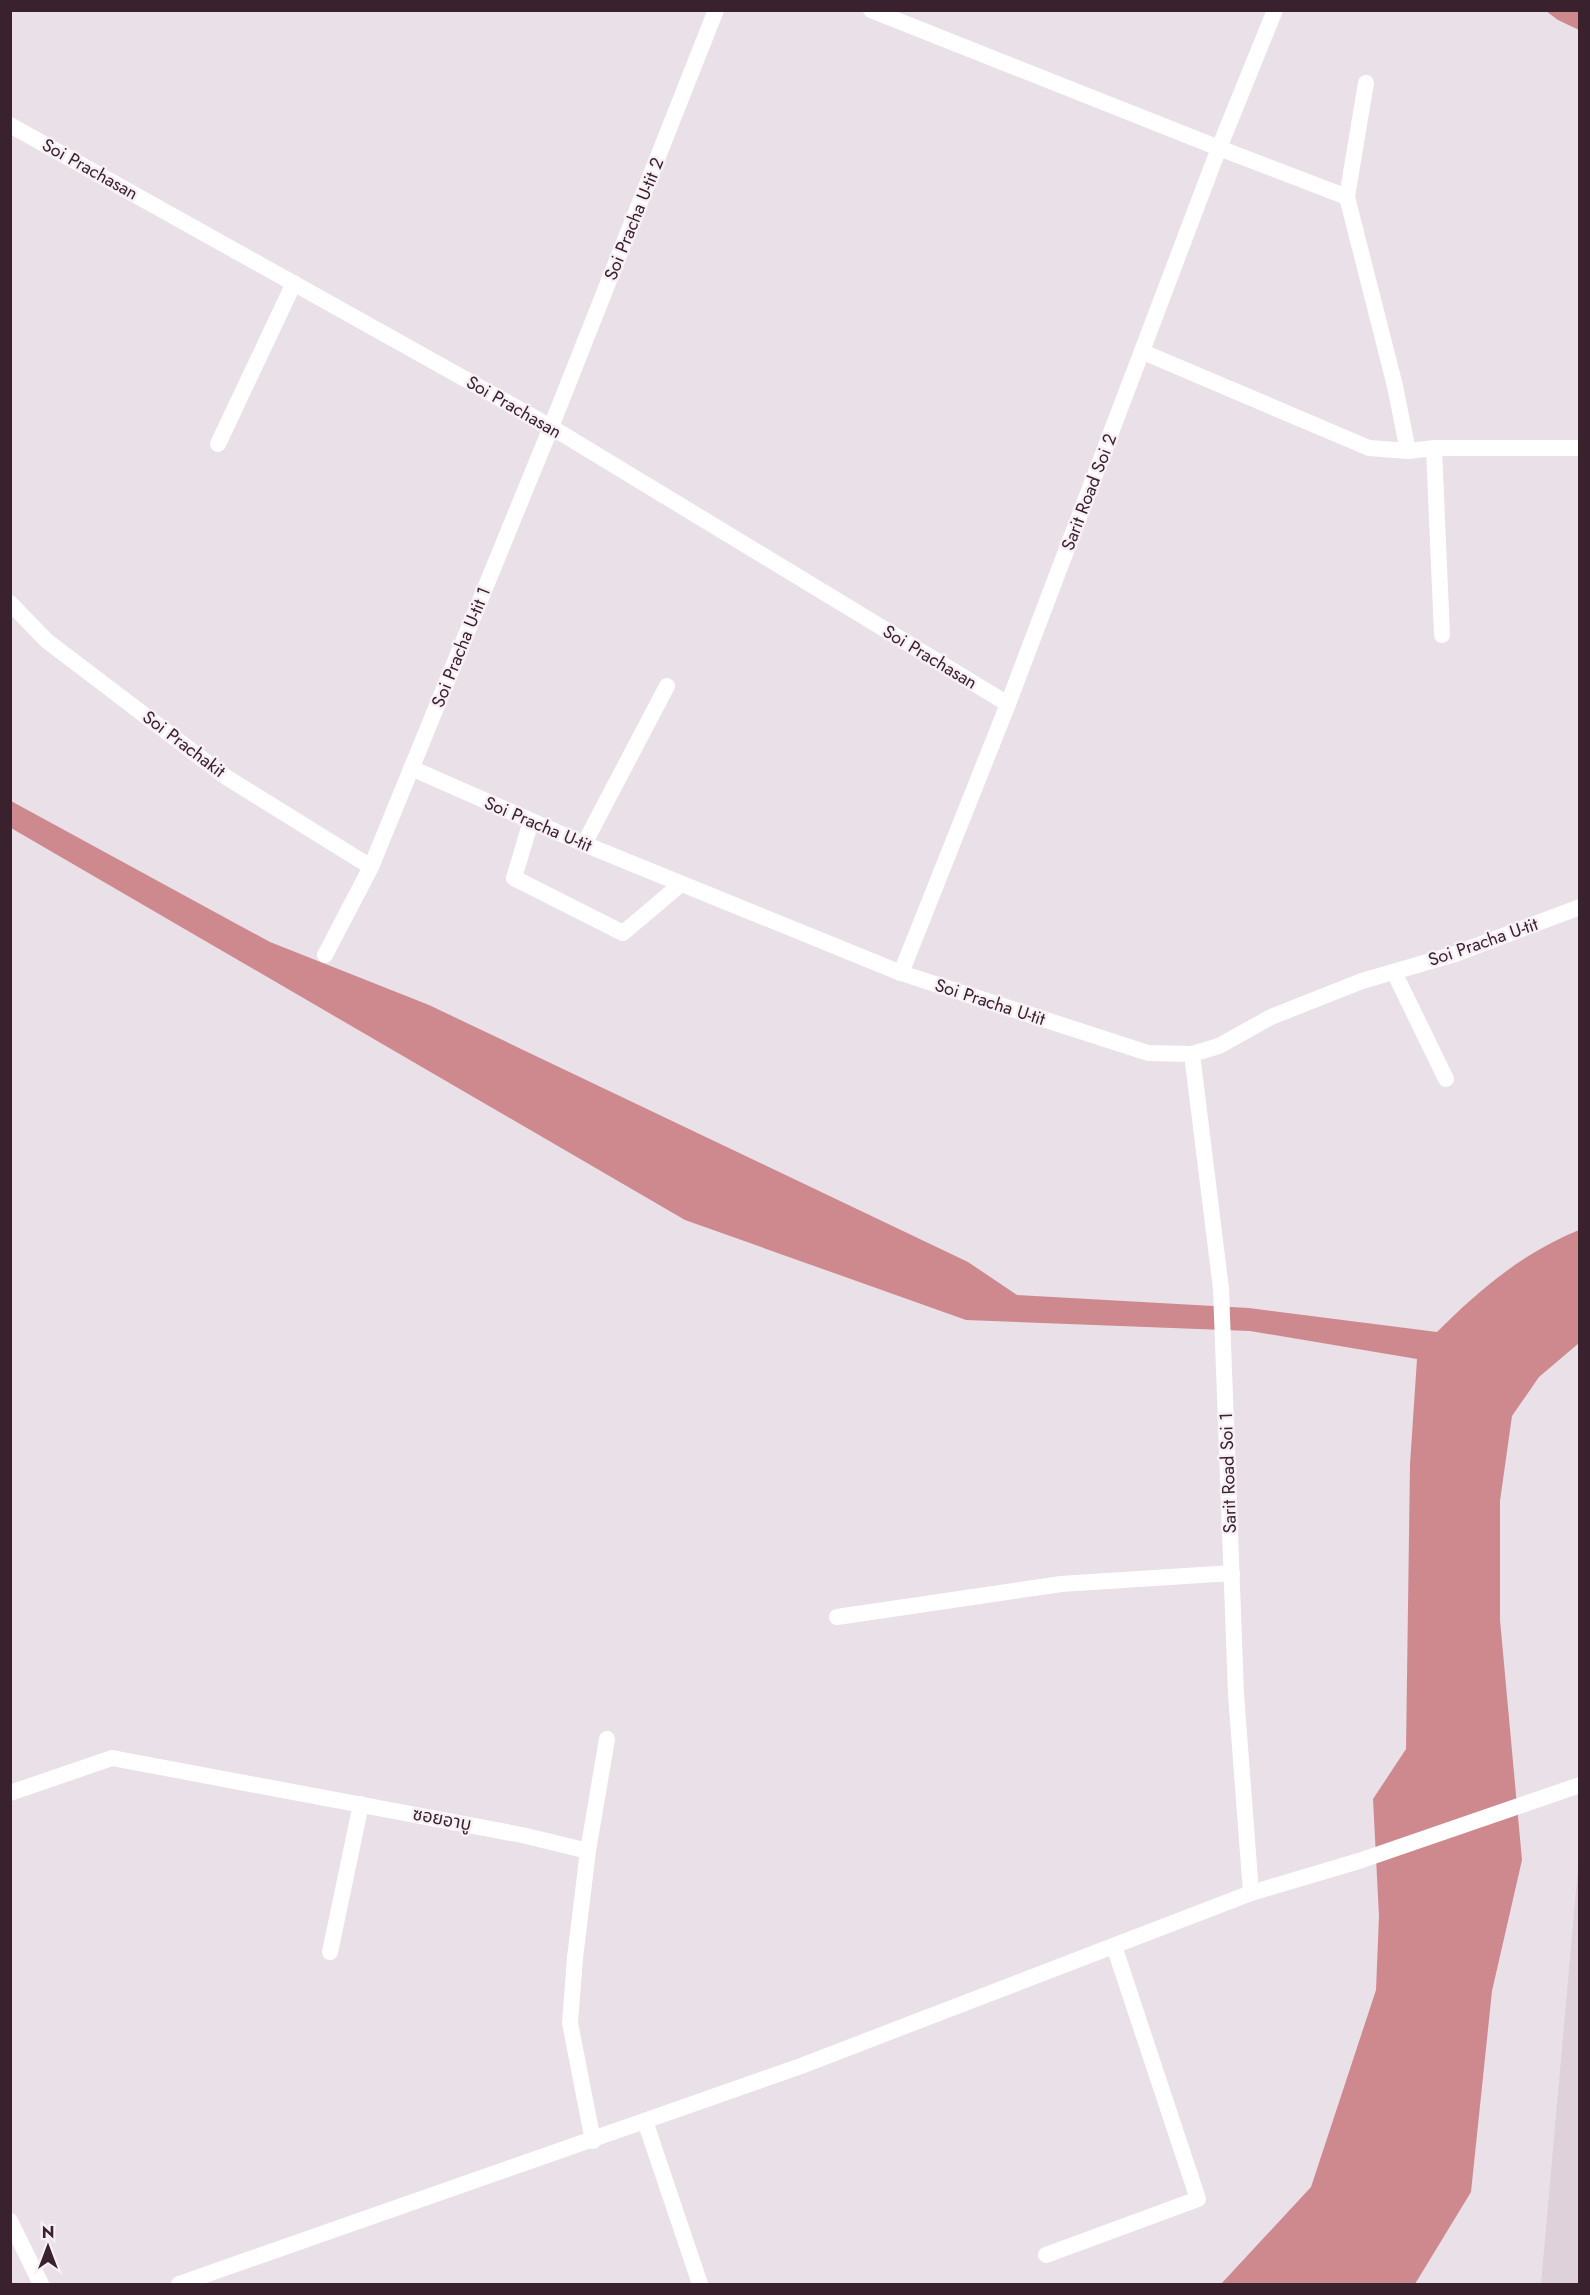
<svg xmlns="http://www.w3.org/2000/svg" width="1590" height="2295" viewBox="0 0 1590 2295" font-family="Jost,'Noto Sans Thai',sans-serif">
  <style>
    .built { fill: #ded1da }
    .water { fill: #ce898f }
    .lines { fill: none; stroke-linecap: round; stroke-linejoin: round }
    .service { stroke: #fff; stroke-width: 16 }
    .minor { stroke: #fff; stroke-width: 16 }
    .tertiary { stroke: #fff; stroke-width: 16 }
    .labels { text-anchor: middle; stroke-width: 5; stroke-linejoin: round; paint-order: stroke }
    .street-label { font-size: 18px; fill: #3a212e; stroke: #f7f0f5 }
  </style>
  <rect width="100%" height="100%" fill="#eae0e7"/>
  <polygon class="built" points="1579,1857 1579,2284 1541,2284"/>
  <g class="water">
    <polygon points="1546,11 1579,11 1579,30 1558,20"/>
    <path d="M11 801 270 942 429 1005 968 1262 1017 1295 1249 1308 1437 1332C1479 1290 1524 1252 1579 1230V1343L1539 1377 1512 1416 1500 1501V1620L1522 1860 1492 1991 1471 2192 1415 2284H1221L1311 2187 1376 1990 1379 1916 1373 1799 1406 1749 1410 1464 1417 1359 1250 1331 966 1320 685 1220 11 828Z"/>
  </g>
  <g class="lines">
    <g class="service">
      <polyline points="1366,83 1347,197 1395,386 1408,451"/>
      <polyline points="1219,148 1347,197"/>
      <polyline points="218,444 294,283"/>
      <polyline points="531,821 514,878 623,933 681,884"/>
      <polyline points="584,844 667,686"/>
      <polyline points="1394,972 1446,1079"/>
      <polyline points="588,1851 607,1739"/>
      <polyline points="330,1952 361,1804"/>
      <polyline points="645,2121 700,2284"/>
      <polyline points="10,2221 41,2284"/>
      <polyline points="1046,2255 1198,2199 1114,1946"/>
    </g>
    <g class="minor">
      <polyline points="871,10 1219,148"/>
      <polyline points="10,125 551,427 1008,704"/>
      <polyline points="1143,352 1369,448 1408,451 1434,448 1580,448"/>
      <polyline points="1434,448 1442,635"/>
      <polyline points="10,603 47,641 226,777 371,867"/>
      <polyline points="411,768 584,844 901,973 1148,1053 1192,1054 1219,1046 1271,1017 1362,981 1455,954 1580,907"/>
      <polyline points="325,955 371,867 551,427 716,10"/>
      <polyline points="901,973 1008,704 1219,148 1275,10"/>
      <polyline points="1192,1054 1221,1289 1236,1694 1251,1893"/>
      <polyline points="837,1617 1061,1584 1232,1573"/>
      <polyline points="10,1793 112,1758 522,1835 588,1851 575,1958 570,2023 593,2141"/>
    </g>
    <polyline class="tertiary" points="179,2284 801,2066 1251,1893 1359,1861 1580,1785"/>
  </g>
  <g class="labels">
    <g class="street-label">
      <text transform="translate(90 169) rotate(29)" y="6">Soi Prachasan</text>
      <text transform="translate(634 219) rotate(-68)" y="6">Soi Pracha U-tit 2</text>
      <text transform="translate(514 407) rotate(30)" y="6">Soi Prachasan</text>
      <text transform="translate(1089 492) rotate(-69)" y="6">Sarit Road Soi 2</text>
      <text transform="translate(461 647) rotate(-68)" y="6">Soi Pracha U-tit 1</text>
      <text transform="translate(930 657) rotate(31)" y="6">Soi Prachasan</text>
      <text transform="translate(184 744) rotate(37)" y="6">Soi Prachakit</text>
      <text transform="translate(538 824) rotate(23)" y="6">Soi Pracha U-tit</text>
      <text transform="translate(1483 942) rotate(-19)" y="6">Soi Pracha U-tit</text>
      <text transform="translate(990 1002) rotate(18)" y="6">Soi Pracha U-tit</text>
      <text transform="translate(1228 1473) rotate(-92)" y="6">Sarit Road Soi 1</text>
      <text transform="translate(442 1819) rotate(11)" y="6">ซอยอาบู</text>
    </g>
  </g>
  <rect width="1590" height="2295" fill="none" stroke="#3a212e" stroke-width="24"/>
  <g transform="translate(48 2247)" stroke="#f7f0f5" stroke-width="4.5" paint-order="stroke">
  <path d="M0-4.5L10 22L0 15L-10 22Z" fill="#3a212e"/>
  <text y="-9" font-size="16" font-weight="bold" text-anchor="middle" fill="#3a212e">N</text>
  </g>
</svg>
